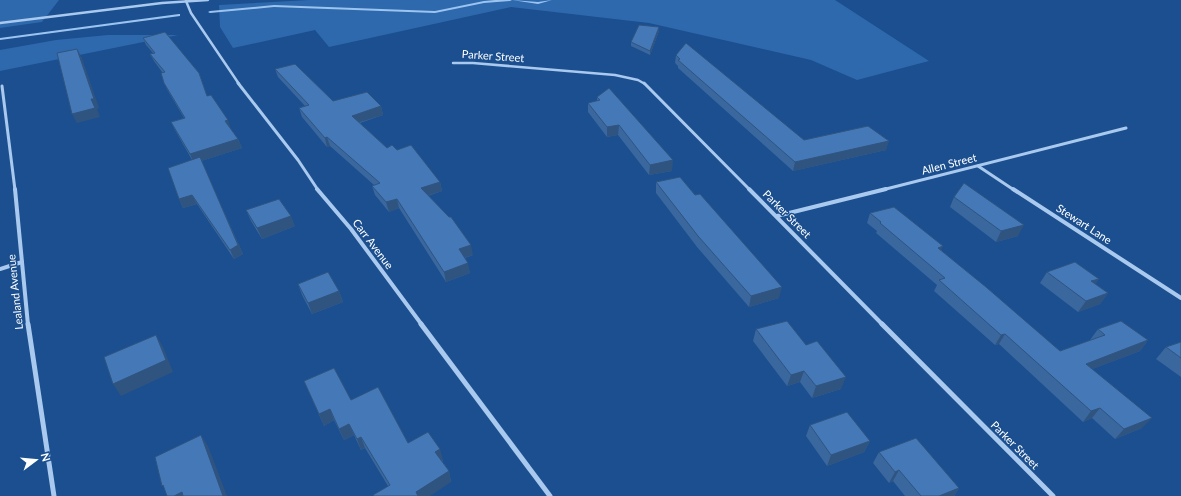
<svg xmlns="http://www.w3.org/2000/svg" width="1181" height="496" viewBox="0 0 1181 496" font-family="Lato,sans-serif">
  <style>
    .green { fill: #2e69ad }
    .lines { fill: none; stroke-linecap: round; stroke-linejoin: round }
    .stream { fill: #9cc4f0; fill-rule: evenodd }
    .minor-far3 { stroke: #a9c9ee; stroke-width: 2.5 }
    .minor-far2 { stroke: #a9c9ee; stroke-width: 3 }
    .minor-far1 { stroke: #a9c9ee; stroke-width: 4 }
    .minor { stroke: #a9c9ee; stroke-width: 5 }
    .wall { fill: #3a679d }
    .shaded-wall { fill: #305480 }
    .building { fill: #4478b7; stroke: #305480 }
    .labels { text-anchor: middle; stroke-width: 3; stroke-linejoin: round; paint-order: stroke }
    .street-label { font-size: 11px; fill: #fff; stroke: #1b4f8f }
  </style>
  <rect width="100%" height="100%" fill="#1b4f8f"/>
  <g class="green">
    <polygon points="0,0 59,0 42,22 0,28"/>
    <polygon points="309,0 835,0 929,61 857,80 811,60 649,23 511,7 329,47 315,30 233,48 220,27 219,5"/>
    <polygon points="108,35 178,35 0,71 0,50 56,40"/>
  </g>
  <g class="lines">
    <g class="stream">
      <polygon points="495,0 512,0 510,1 484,3 435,13 274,7 210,13 208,12 210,11 274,5 435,11 484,1"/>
      <polygon points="512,0 538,2 552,0 538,4"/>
      <polygon points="179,14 180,14 180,16 0,40 0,38"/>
    </g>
    <g class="minor-far3">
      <polyline points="186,1 191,13 239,84"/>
      <polyline points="0,23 162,3 208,0"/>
      <polyline points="453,63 473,63 615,75 638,80 645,84"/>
    </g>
    <g class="minor-far2">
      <polyline points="238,83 298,160 318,190"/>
      <polyline points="644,83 750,190"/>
      <polyline points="2,86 15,190"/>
      <polyline points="978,166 1014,190"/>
      <polyline points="882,190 1126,128"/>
    </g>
    <g class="minor-far1">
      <polyline points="15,189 28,325"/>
      <polyline points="317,189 351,229 422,325"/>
      <polyline points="749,189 883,325"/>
      <polyline points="1013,189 1181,298"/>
      <polyline points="777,216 886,189"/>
      <polyline points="0,269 22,262"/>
    </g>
    <g class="minor">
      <polyline points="28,324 54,496"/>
      <polyline points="421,324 550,496"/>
      <polyline points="882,324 1053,496"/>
    </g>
  </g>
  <g class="wall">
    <polygon points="659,27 659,31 650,55 631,46 631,42"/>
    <polygon points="143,38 207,96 238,139 242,148 201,161 243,254 234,259 197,204 183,208 179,199 192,160 175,130 171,122 184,118 168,91 164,83 162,72 154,61 150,54 153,53 146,45"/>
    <polygon points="676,55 804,140 886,150 793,171 678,68 678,66 675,63"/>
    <polygon points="275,69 333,101 381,106 383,115 360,123 387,148 440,182 442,191 428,196 473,255 465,258 470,273 446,282 399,208 389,212 375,195 372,186 374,185 330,146 327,147 302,117 299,108 305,106 278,77"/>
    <polygon points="597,97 672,171 649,175 618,135 607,137 588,112 588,103 597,101"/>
    <polygon points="656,182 779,298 749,307 697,247 656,193"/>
    <polygon points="954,197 1018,236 996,242 950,207"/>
    <polygon points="246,210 295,226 262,239 251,221"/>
    <polygon points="870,213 941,250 1060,351 1091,340 1090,340 1098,329 1148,340 1140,351 1092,369 1142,428 1115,439 1092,418 1083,422 999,344 995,345 934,291 937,285 876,233 877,231 867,223"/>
    <polygon points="1047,272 1099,279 1095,284 1108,293 1100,304 1078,312 1040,283"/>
    <polygon points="298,284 339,291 343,302 312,314 302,295"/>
    <polygon points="756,329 841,389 812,398 800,382 787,386 753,341"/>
    <polygon points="1181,342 1181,377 1156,359 1166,347"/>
    <polygon points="304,381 351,400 408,443 443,460 442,461 449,471 451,482 388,486 365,448 361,450 354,435 344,440 334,420 324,426"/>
    <polygon points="810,425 870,441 864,452 827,466 806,436"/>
    <polygon points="879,452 959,488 954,496 905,496 893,481 889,483 873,463"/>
  </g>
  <g class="shaded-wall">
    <polygon points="659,27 659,31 650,55 650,51"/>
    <polygon points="77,49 82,58 99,108 97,109 100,117 77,123 72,114 91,99"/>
    <polygon points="381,106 383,115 354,124 352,116"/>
    <polygon points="228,120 231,129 225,121"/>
    <polygon points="619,125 618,135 607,137 607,127"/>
    <polygon points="327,137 330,146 327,147 325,138"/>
    <polygon points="238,139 242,148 201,161 243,254 234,259 190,154"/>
    <polygon points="889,141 886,150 793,171 795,162"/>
    <polygon points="673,160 672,171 649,175 650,165"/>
    <polygon points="440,182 442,191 423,197 421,188"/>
    <polygon points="192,195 197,204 183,208 179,199"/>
    <polygon points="397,199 399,208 389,212 386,202"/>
    <polygon points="291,216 295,226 262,239 257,228"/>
    <polygon points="1024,225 1018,236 996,242 1001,231"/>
    <polygon points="471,245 473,255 460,259 459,249"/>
    <polygon points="943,246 938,257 938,248"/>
    <polygon points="468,263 470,273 446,282 444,272"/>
    <polygon points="1099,279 1091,290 1091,281"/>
    <polygon points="782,287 779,298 749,307 751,296"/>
    <polygon points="339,291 343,302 312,314 308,303"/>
    <polygon points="1108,293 1100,304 1078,312 1086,301"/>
    <polygon points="1005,334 999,344 995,345 1001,335"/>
    <polygon points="156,335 163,347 173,372 121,396 113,384"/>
    <polygon points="1148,340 1140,351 1079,374 1086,364"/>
    <polygon points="804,371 800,382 787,386 791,375"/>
    <polygon points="846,377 841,389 812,398 816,386"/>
    <polygon points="1100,408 1092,418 1083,422 1091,411"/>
    <polygon points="330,409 334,420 324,426 319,414"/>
    <polygon points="1152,418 1142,428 1115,439 1124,429"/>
    <polygon points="349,424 354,435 344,440 339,429"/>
    <polygon points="201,435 208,446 227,496 223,496"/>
    <polygon points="361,437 365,448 361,450 357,439"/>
    <polygon points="870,441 864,452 827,466 831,455"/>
    <polygon points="440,449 443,460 438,463 435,452"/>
    <polygon points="899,470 893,481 889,483 895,472"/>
    <polygon points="449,471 451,482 430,496 417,496 416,492"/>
    <polygon points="959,488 954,496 939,496"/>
    <polygon points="182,492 185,496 174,496"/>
  </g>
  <g class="building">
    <polygon points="639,25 659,27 650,51 631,42"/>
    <polygon points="165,32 199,73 207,96 211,95 228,120 225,121 238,139 190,154 171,122 185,118 164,83 161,73 165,72 150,54 155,53 143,38"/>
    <polygon points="686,43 804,140 868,126 889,141 795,162 678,60 680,59 676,55"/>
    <polygon points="77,49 94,99 91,99 95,108 72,114 57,53"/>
    <polygon points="295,64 333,101 367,92 381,106 352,116 387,148 392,145 397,150 411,145 440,182 421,188 449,217 451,217 471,245 459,249 468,263 444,272 397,199 386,202 372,186 380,183 327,137 325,138 299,108 309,105 275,69"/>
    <polygon points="609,88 673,160 650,165 619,125 607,127 588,103 600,100 597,97"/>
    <polygon points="200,157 238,245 230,250 192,195 179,199 168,168"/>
    <polygon points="680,177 695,195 700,194 782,287 751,296 698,236 656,182"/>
    <polygon points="964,183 1024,225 1001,231 954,197"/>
    <polygon points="279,199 291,216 257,228 246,210"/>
    <polygon points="894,207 943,246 938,248 986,287 1060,351 1105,335 1098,329 1121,321 1148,340 1086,364 1152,418 1124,429 1100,408 1091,411 1005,334 1001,335 939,280 945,278 880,223 881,222 870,213"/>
    <polygon points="1075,262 1099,279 1091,281 1108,293 1086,301 1047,272"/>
    <polygon points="328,272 339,291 308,303 298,284"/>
    <polygon points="787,321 806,345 817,341 846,377 816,386 804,371 791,375 756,329"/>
    <polygon points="156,335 166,360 113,384 104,357"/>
    <polygon points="1181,342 1181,358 1166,347"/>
    <polygon points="334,368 351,400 378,387 408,443 428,432 440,449 435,452 449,471 416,492 418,496 374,496 373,495 390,485 361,437 357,439 349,424 339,429 330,409 319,414 304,381"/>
    <polygon points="847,412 870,441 831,455 810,425"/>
    <polygon points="201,435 223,496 183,496 182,492 174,496 167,496 163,485 162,486 155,457"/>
    <polygon points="916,438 959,488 939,496 921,496 899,470 895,472 879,452"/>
  </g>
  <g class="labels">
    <g class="street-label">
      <text transform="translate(493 56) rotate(4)" y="4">Parker Street</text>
      <text transform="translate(949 164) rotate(-14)" y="4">Allen Street</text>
      <text transform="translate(787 214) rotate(45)" y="4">Parker Street</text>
      <text transform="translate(1084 224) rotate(33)" y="4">Stewart Lane</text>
      <text transform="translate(373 244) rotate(53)" y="4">Carr Avenue</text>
      <text transform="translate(15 292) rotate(-96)" y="4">Lealand Avenue</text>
      <text transform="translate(1015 445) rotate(45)" y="4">Parker Street</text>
    </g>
  </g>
  <g transform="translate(36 460) rotate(74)" stroke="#1b4f8f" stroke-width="3" paint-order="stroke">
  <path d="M0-3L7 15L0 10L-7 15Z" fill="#ffffff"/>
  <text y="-6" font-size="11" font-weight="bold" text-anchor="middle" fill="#ffffff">N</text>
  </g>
</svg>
